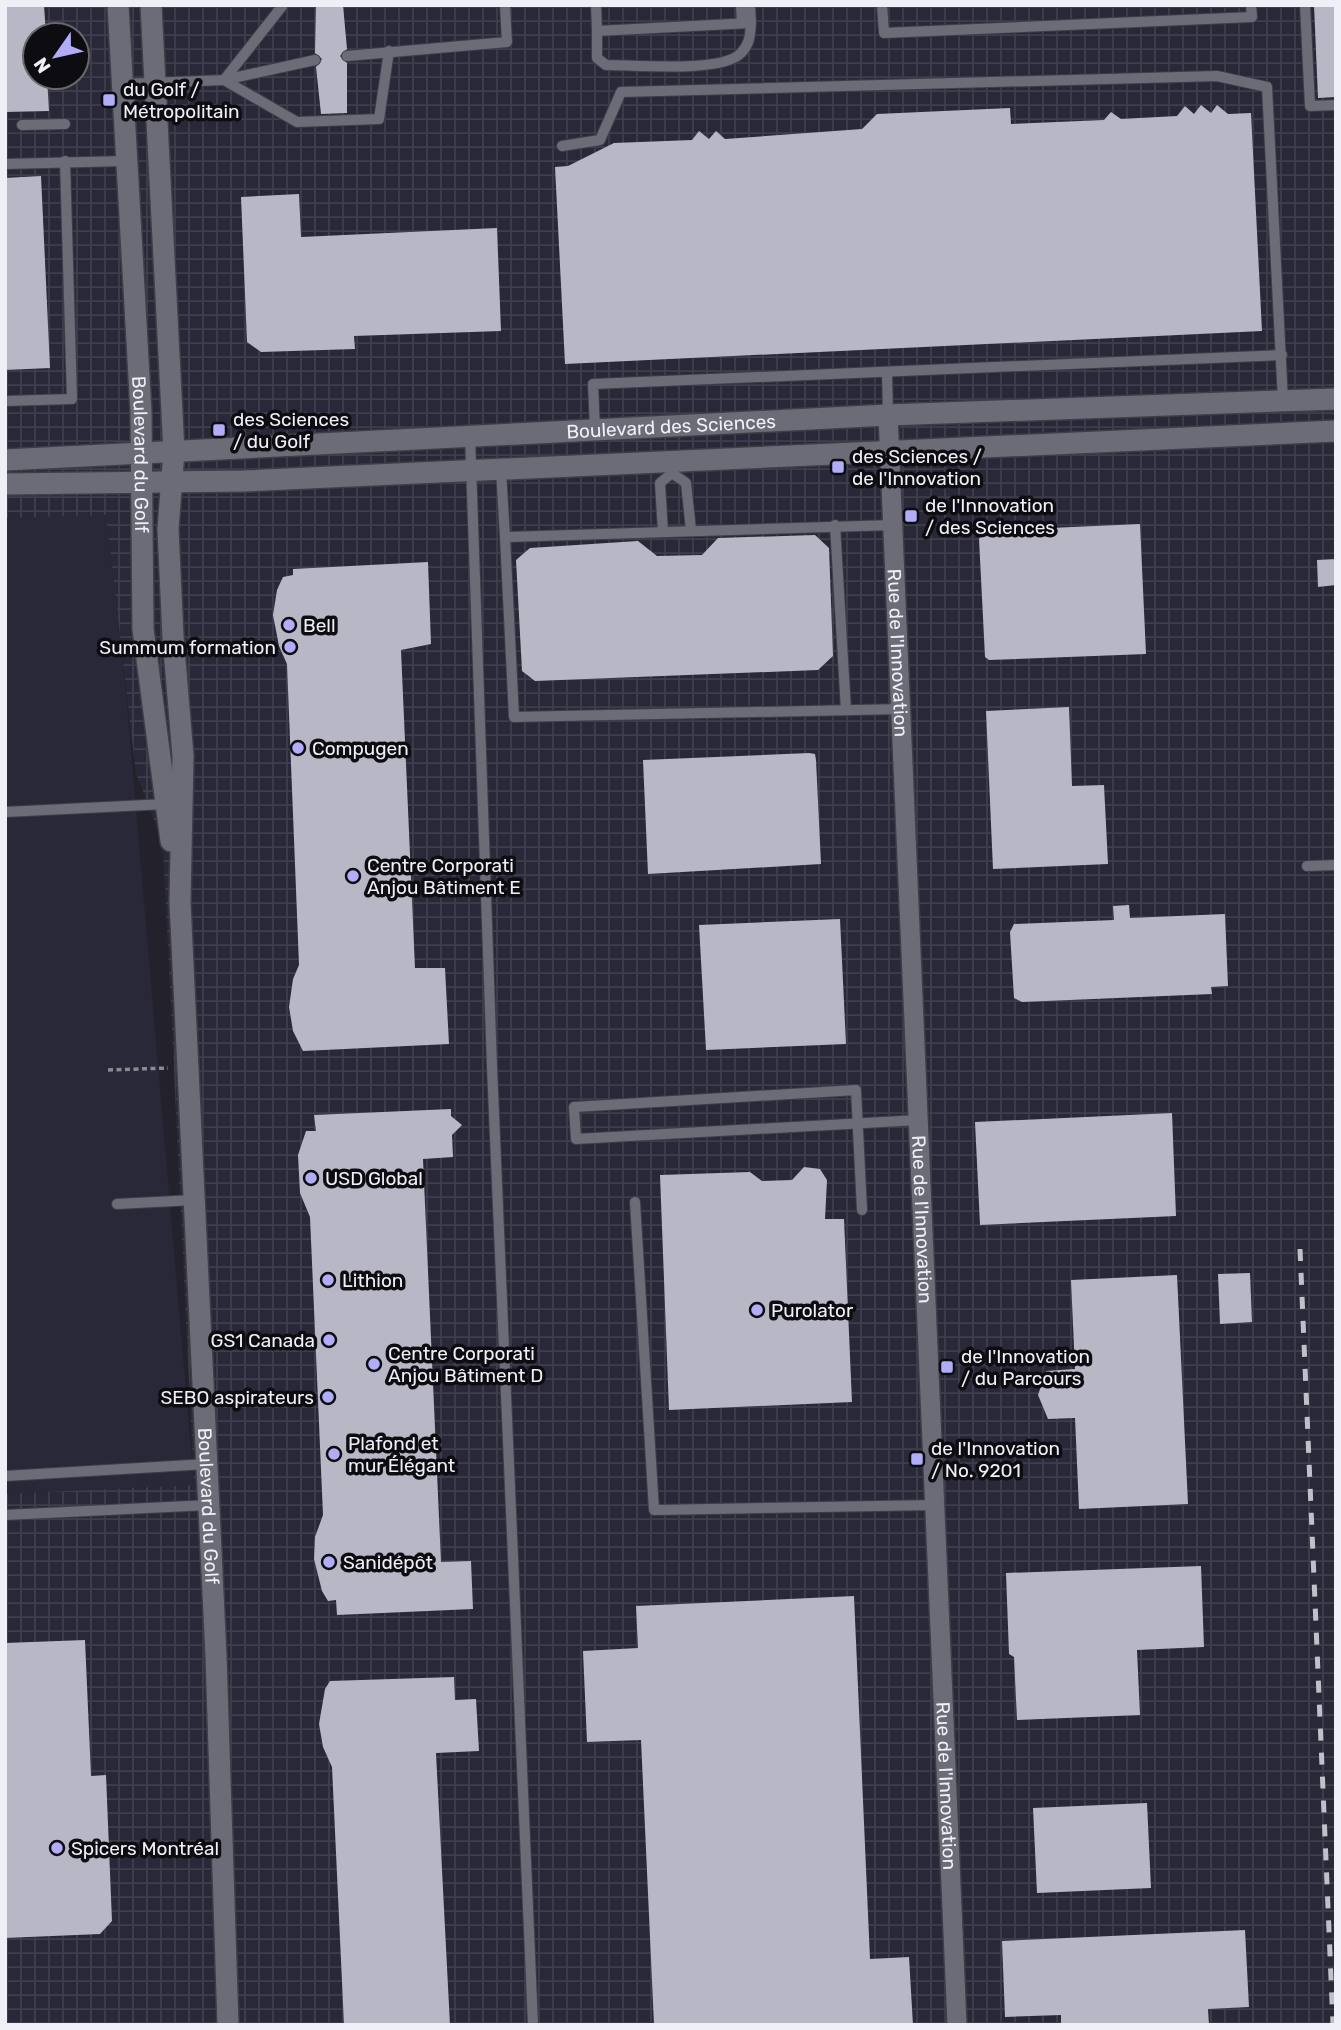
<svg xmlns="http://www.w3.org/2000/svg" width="1341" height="2030" viewBox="0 0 1341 2030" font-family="Rubik,sans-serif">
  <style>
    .built { fill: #292838 }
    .industrial { fill: url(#industrial-grid); fill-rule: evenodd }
    .building { fill: #b8b7c5 }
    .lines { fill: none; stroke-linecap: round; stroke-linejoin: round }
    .service-casing { stroke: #3e3e47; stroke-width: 12 }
    .minor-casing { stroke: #3e3e47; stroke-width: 22 }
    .tertiary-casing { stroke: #3e3e47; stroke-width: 24 }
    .path { stroke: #8a8a93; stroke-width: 3.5; stroke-dasharray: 5 3.5; stroke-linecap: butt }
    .service { stroke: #6c6c78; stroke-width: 10 }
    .minor { stroke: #6c6c78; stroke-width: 19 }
    .tertiary { stroke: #6c6c78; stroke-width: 21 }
    .rail { stroke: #c0c0c8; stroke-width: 5; stroke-dasharray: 12 12; stroke-linecap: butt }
    .poi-dot { fill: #b2adf9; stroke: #0c0c11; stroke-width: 2.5 }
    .labels { text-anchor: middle; stroke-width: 7; stroke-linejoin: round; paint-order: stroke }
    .poi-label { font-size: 19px; fill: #efeff7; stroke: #0c0c11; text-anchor: start }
    .street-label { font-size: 19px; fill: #efeff7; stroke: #0c0c11 }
  </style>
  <defs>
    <pattern id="industrial-grid" width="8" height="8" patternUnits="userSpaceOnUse" patternTransform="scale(1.75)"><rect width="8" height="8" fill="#292838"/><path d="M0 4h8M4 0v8" fill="none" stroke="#3e3d4c"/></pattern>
  </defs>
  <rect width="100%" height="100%" fill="#23222c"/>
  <polygon class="built" points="106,514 125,681 194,1485 5,1494 5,518"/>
  <path class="industrial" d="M5 5H1336V2025H5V1494L194 1485 163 843 136 773 106 515 5 518ZM35 35H77V77H35Z"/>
  <g class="building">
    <polygon points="5,5 44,5 46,35 35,35 35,77 47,77 49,111 5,112"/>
    <polygon points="316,5 343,5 347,49 340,56 347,63 347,113 321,114 316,67 322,59 315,53"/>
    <polygon points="1314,5 1336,5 1336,97 1318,98"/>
    <polygon points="1201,105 1211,113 1217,105 1228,114 1251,113 1262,331 565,364 555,167 568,166 614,143 692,140 699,131 709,139 716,131 725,139 862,129 877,114 1010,108 1011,124 1104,120 1111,112 1121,119 1177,116 1185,106 1194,114"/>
    <polygon points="41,176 50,368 5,370 5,178"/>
    <polygon points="299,194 301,237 497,228 501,331 354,336 355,349 261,352 247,342 241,197"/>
    <polygon points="1140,524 1146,654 989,660 985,657 979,539 983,531"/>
    <polygon points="815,535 829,548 833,656 818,670 535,681 522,671 516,560 530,548 638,541 657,556 702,555 718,538"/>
    <polygon points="1336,559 1336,585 1318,587 1317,560"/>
    <polygon points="428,562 431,644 401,650 415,968 445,968 449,1044 303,1051 293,1031 289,1007 293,979 299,965 287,664 279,646 273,615 277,590 283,577 293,575 293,569"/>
    <polygon points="1069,707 1072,786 1104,785 1108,864 993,869 986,711"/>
    <polygon points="809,753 815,754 816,760 821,864 648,874 643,760"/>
    <polygon points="1129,905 1130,918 1225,914 1228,986 1211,987 1212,994 1022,1002 1014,998 1010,932 1014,924 1114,920 1113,906"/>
    <polygon points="840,919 846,1044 706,1050 699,925"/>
    <polygon points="451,1109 451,1116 462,1125 452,1135 453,1157 423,1159 441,1562 471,1561 473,1609 337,1615 336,1600 328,1601 322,1591 314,1559 315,1537 323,1515 310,1217 300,1193 298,1155 306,1131 316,1131 314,1115"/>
    <polygon points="1172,1113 1176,1216 980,1225 975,1122"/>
    <polygon points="804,1167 820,1169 827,1180 825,1219 844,1219 852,1402 669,1410 660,1175 750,1172 762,1181 792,1180"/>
    <polygon points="1250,1273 1252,1322 1220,1324 1218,1274"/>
    <polygon points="1177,1275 1188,1504 1079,1509 1075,1418 1048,1419 1038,1395 1046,1371 1075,1369 1071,1280"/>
    <polygon points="1201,1566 1204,1647 1137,1650 1140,1715 1017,1720 1014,1657 1009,1654 1006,1573"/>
    <polygon points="854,1596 870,1959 909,1957 913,2025 654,2025 641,1740 587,1742 583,1651 638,1648 636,1606"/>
    <polygon points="85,1640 91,1776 106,1775 112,1921 100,1934 5,1938 5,1643"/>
    <polygon points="454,1677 455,1700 476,1699 479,1751 436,1753 450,2025 344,2025 332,1767 323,1747 319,1724 325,1689 330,1681"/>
    <polygon points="1147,1803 1151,1888 1037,1893 1033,1808"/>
    <polygon points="1245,1930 1249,2007 1208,2009 1209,2025 1061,2025 1061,2015 1005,2017 1002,1941"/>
  </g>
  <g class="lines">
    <defs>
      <g id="service">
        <polyline points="283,5 224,80 297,122 379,119 389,51"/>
        <polyline points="596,5 597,31 751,23 750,5"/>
        <polyline points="741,5 742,23"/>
        <polyline points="882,5 884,33 1252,17 1251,5"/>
        <polyline points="1305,5 1310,106 1336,105"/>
        <path d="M597 31V58L606 65C635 65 723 73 741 53 750 44 750 35 751 23"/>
        <polyline points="347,56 507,42 505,5"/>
        <polyline points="123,84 224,80 315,60"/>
        <polyline points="22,125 65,124"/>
        <polyline points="562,146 600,140 621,92 1217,76 1267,87 1283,401"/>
        <polyline points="5,164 125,161"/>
        <polyline points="887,373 888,415"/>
        <polyline points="5,401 72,399 65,161"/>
        <polyline points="595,429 593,384 1282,355"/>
        <polyline points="470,436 492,1067 533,2025"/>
        <polyline points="501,470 505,537 894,525"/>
        <polyline points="672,473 686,483 691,530"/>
        <polyline points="835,525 846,710"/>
        <polyline points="663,532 660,483 672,473"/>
        <polyline points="505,537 514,717 902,709"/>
        <polyline points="5,812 166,804"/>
        <polyline points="1307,866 1336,865"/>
        <polyline points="635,1202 654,1510 935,1505"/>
        <polyline points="117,1204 194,1200"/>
        <polyline points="862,1210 856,1090 574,1107 576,1139 919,1120"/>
        <polyline points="5,1476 207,1464"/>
        <polyline points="5,1515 209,1505"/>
      </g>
      <g id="minor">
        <path id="s1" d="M888 415 957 2025"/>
      </g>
      <g id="tertiary">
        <path id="s2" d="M118 5 141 412 143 629 171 841"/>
        <path id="s3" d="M151 5 174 452 168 529 173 637 183 756 180 902 216 1656 228 2025"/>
        <path id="s4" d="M5 460 888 415 1336 399"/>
        <polyline points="5,484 244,481 1336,431"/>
      </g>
    </defs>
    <use href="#service" class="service-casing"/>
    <use href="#minor" class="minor-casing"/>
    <use href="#tertiary" class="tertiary-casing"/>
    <polyline class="path" points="108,1070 168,1068"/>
    <use href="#service" class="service"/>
    <use href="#minor" class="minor"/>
    <use href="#tertiary" class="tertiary"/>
    <polyline class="rail" points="1300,1249 1333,2025"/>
  </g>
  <g class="poi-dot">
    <rect x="102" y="93" width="14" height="14" rx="3.5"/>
    <rect x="212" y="423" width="14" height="14" rx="3.5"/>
    <rect x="831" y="460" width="14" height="14" rx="3.5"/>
    <rect x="904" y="509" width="14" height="14" rx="3.5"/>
    <circle cx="289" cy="625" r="7"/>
    <circle cx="290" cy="647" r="7"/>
    <circle cx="298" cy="748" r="7"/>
    <circle cx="353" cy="876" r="7"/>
    <circle cx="311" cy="1178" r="7"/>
    <circle cx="328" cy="1280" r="7"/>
    <circle cx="757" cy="1310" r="7"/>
    <circle cx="329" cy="1340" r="7"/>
    <circle cx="374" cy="1364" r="7"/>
    <rect x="940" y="1360" width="14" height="14" rx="3.5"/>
    <circle cx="328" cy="1397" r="7"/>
    <circle cx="334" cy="1454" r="7"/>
    <rect x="910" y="1452" width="14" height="14" rx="3.5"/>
    <circle cx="329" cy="1562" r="7"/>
    <circle cx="57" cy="1848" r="7"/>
  </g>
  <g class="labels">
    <g class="poi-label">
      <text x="123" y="96">du Golf /<tspan x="123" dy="22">Métropolitain</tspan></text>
      <text x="233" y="426">des Sciences<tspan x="233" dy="22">/ du Golf</tspan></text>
      <text x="852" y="463">des Sciences /<tspan x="852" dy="22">de l'Innovation</tspan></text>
      <text x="925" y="512">de l'Innovation<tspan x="925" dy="22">/ des Sciences</tspan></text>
      <text x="303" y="632">Bell</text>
      <text x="276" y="654" text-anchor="end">Summum formation</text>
      <text x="312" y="755">Compugen</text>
      <text x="367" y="872">Centre Corporati<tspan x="367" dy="22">Anjou Bâtiment E</tspan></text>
      <text x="325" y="1185">USD Global</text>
      <text x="342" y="1287">Lithion</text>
      <text x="771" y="1317">Purolator</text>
      <text x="315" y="1347" text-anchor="end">GS1 Canada</text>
      <text x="388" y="1360">Centre Corporati<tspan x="388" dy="22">Anjou Bâtiment D</tspan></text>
      <text x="961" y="1363">de l'Innovation<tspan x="961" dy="22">/ du Parcours</tspan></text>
      <text x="314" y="1404" text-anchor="end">SEBO aspirateurs</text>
      <text x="348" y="1450">Plafond et<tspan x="348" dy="22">mur Élégant</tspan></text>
      <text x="931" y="1455">de l'Innovation<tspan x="931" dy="22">/ No. 9201</tspan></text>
      <text x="343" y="1569">Sanidépôt</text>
      <text x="71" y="1855">Spicers Montréal</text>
    </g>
    <g class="street-label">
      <text dy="7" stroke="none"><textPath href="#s4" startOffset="667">Boulevard des Sciences</textPath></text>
      <text dy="7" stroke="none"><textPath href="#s2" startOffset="450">Boulevard du Golf</textPath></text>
      <text dy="7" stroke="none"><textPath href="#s1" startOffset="238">Rue de l'Innovation</textPath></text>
      <text dy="7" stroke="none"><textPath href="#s1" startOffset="805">Rue de l'Innovation</textPath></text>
      <text dy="7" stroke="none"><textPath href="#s3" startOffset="1503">Boulevard du Golf</textPath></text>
      <text dy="7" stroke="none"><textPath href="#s1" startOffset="1372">Rue de l'Innovation</textPath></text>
    </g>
  </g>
  <rect width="1341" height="2030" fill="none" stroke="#efeff7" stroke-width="14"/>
  <g transform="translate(56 56) rotate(236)"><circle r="33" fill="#0c0c11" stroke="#67676d" stroke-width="2"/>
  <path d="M0-5L12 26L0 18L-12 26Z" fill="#b2adf9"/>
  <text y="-10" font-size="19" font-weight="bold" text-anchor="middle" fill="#efeff7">N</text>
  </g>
</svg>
